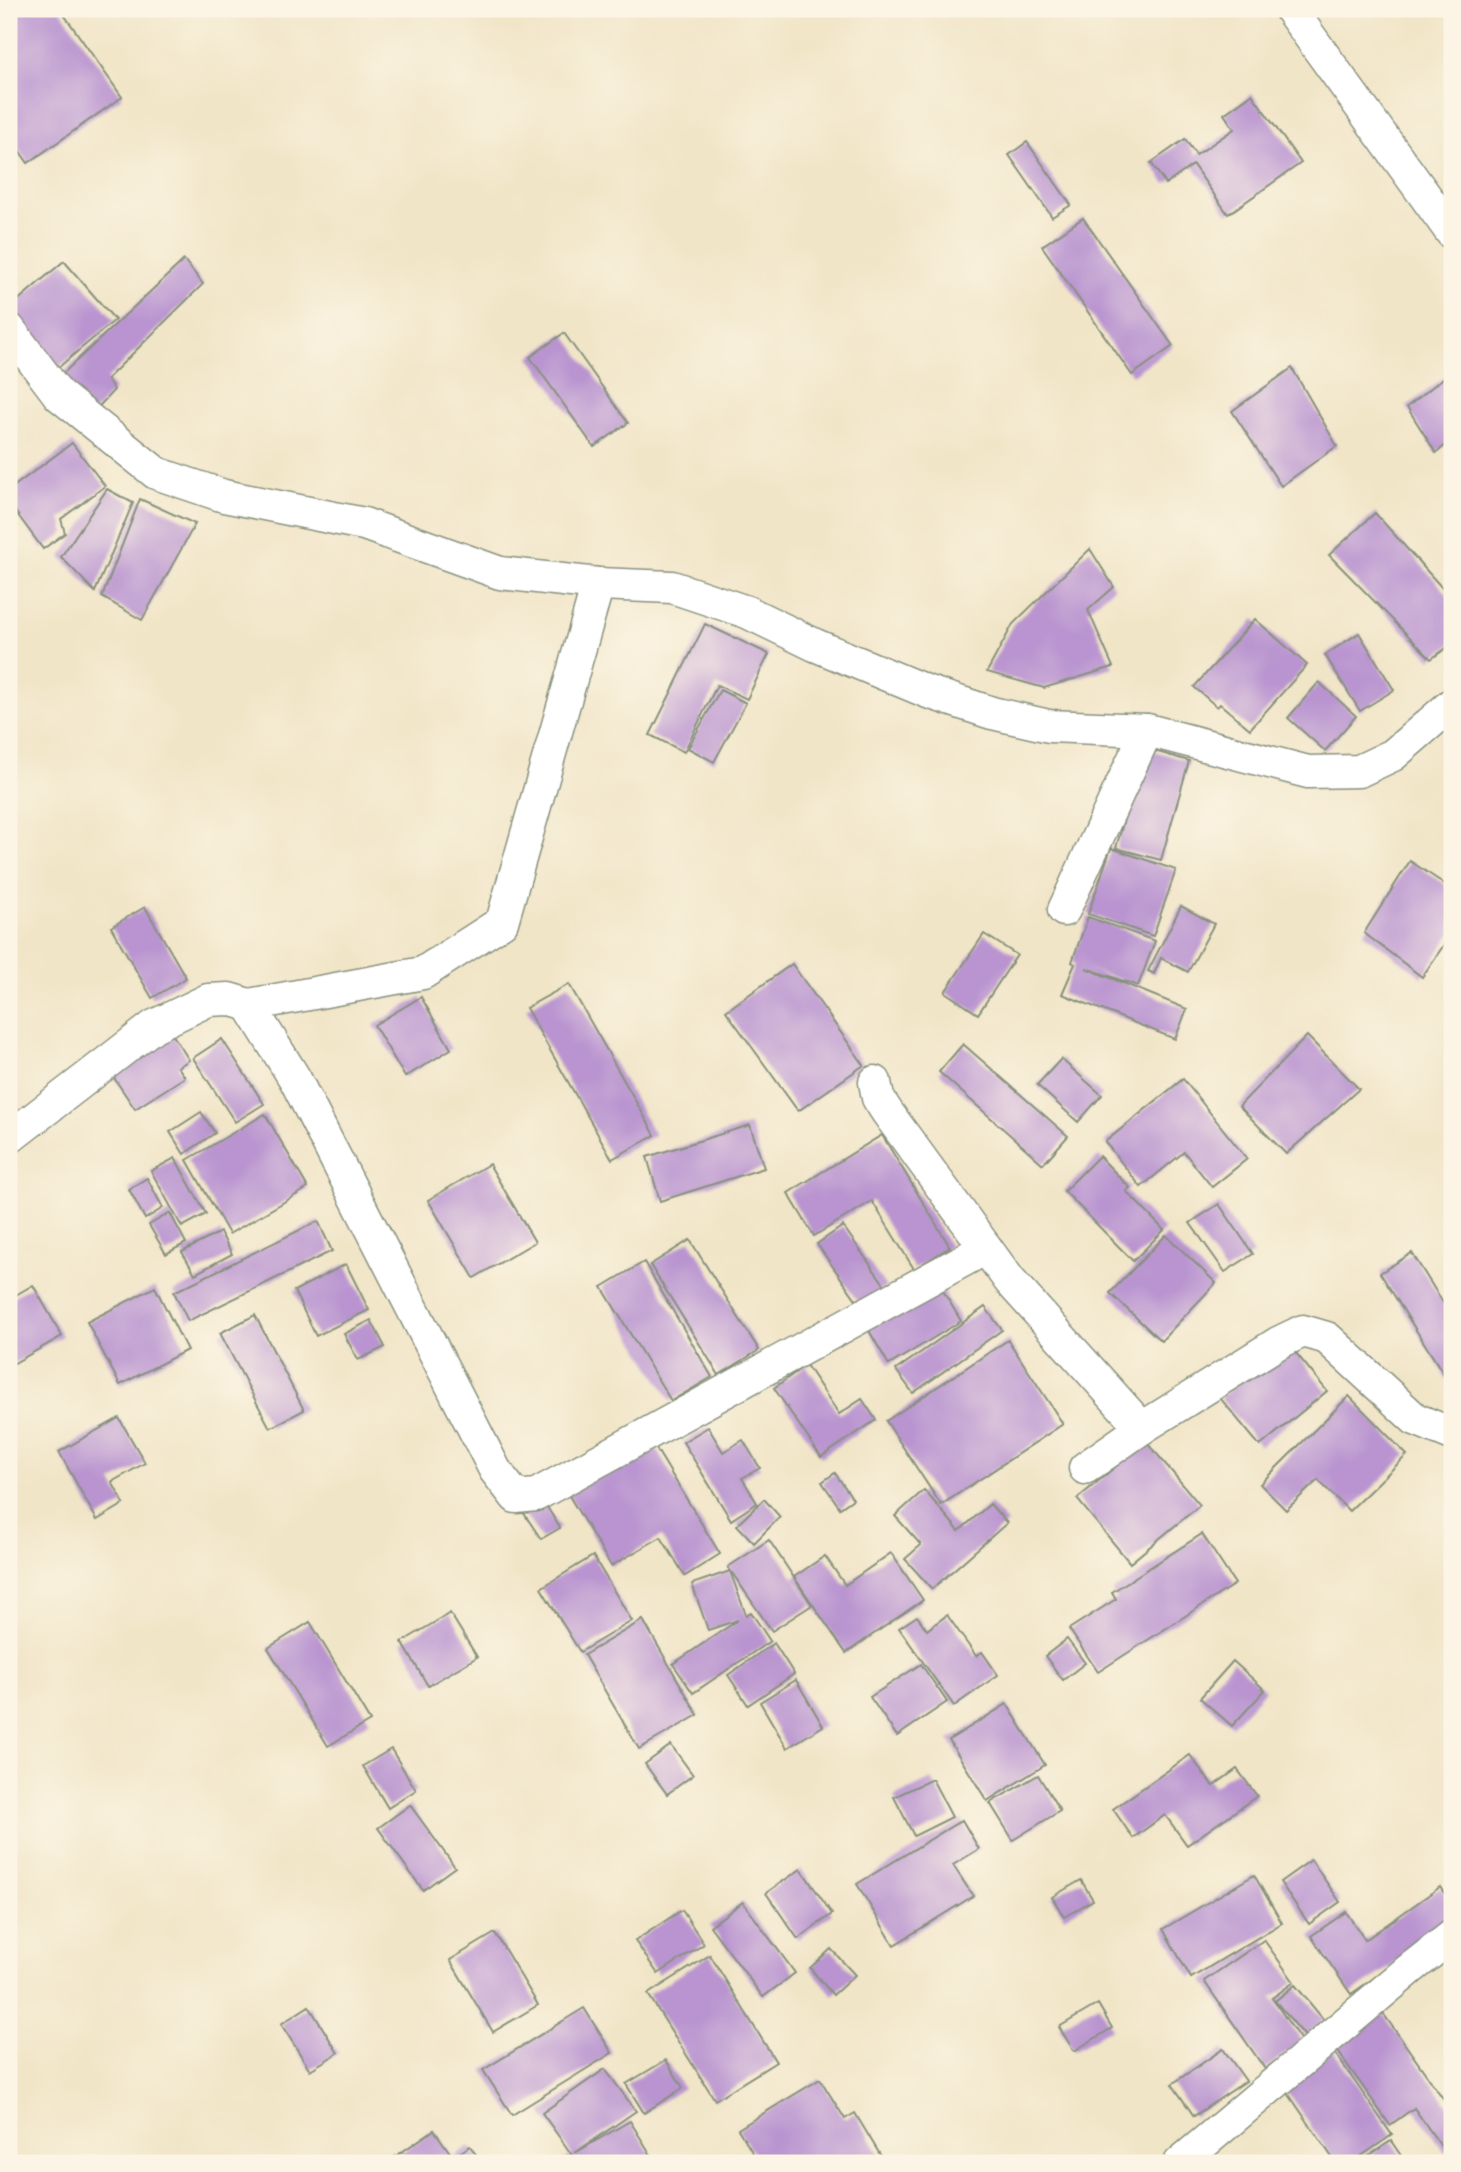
<svg xmlns="http://www.w3.org/2000/svg" width="1461" height="2172" viewBox="0 0 1461 2172" font-family="'IM FELL DW Pica',serif">
  <style>
    .building { fill: #b994d0 }
    .lines { fill: none; stroke-linecap: round; stroke-linejoin: round }
    .minor-casing { stroke: #88917e; stroke-width: 35 }
    .minor { stroke: #fff; stroke-width: 32 }
  </style>
  <rect width="100%" height="100%" fill="#fcf5e5"/>
  <filter id="ink" filterUnits="userSpaceOnUse"><feTurbulence type="fractalNoise" baseFrequency=".0143" numOctaves="2"/><feDisplacementMap in="SourceGraphic" scale="14" xChannelSelector="R" yChannelSelector="G"/><feConvolveMatrix kernelMatrix="1 2 1 2 8 2 1 2 1" color-interpolation-filters="sRGB"/></filter>
  <filter id="wash" filterUnits="userSpaceOnUse"><feTurbulence type="fractalNoise" baseFrequency=".00686" numOctaves="4" result="noise"/><feDisplacementMap in="SourceGraphic" scale="28" xChannelSelector="R" yChannelSelector="G"/><feGaussianBlur stdDeviation="1.57" result="paint"/><feColorMatrix in="noise" values="0 0 0 0 0 0 0 0 0 0 0 0 0 0 0 0 0 1.4 0 .05"/><feComposite in="paint" operator="in"/></filter>
  <g filter="url(#wash)">
    <rect width="100%" height="100%" fill="#f1e5c7"/>
    <g id="blocks">
      <g class="building">
        <polygon points="16,9 60,9 122,97 28,163 9,136 9,14"/>
        <polygon points="1252,94 1301,163 1228,214 1193,165 1166,184 1151,163 1185,139 1196,155 1234,129 1224,114"/>
        <polygon points="1027,142 1071,205 1052,217 1009,155"/>
        <polygon points="1083,218 1173,346 1132,375 1042,246"/>
        <polygon points="184,260 203,284 107,379 114,390 92,414 57,379"/>
        <polygon points="64,261 115,320 53,372 9,320 9,308"/>
        <polygon points="564,333 628,423 594,447 530,357"/>
        <polygon points="1292,368 1337,446 1281,486 1232,411"/>
        <polygon points="1452,371 1452,440 1436,453 1407,407"/>
        <polygon points="72,443 105,486 61,519 65,533 43,549 9,503 9,490"/>
        <polygon points="107,489 133,503 95,592 61,557"/>
        <polygon points="140,499 195,524 142,620 102,597"/>
        <polygon points="1375,513 1452,599 1452,644 1431,659 1329,555"/>
        <polygon points="1090,549 1114,587 1088,610 1113,667 1044,688 987,672 1013,624"/>
        <polygon points="1255,619 1307,665 1250,729 1220,704 1217,707 1194,687"/>
        <polygon points="705,624 769,654 747,699 717,685 684,752 650,735"/>
        <polygon points="1359,633 1394,690 1360,711 1325,655"/>
        <polygon points="1319,682 1356,716 1325,751 1288,718"/>
        <polygon points="720,690 746,703 714,762 688,748"/>
        <polygon points="1144,748 1189,761 1161,860 1116,848"/>
        <polygon points="1111,848 1176,870 1153,936 1088,914"/>
        <polygon points="1410,861 1452,889 1452,933 1422,977 1364,933"/>
        <polygon points="1181,906 1214,924 1188,972 1161,958 1154,974 1148,971"/>
        <polygon points="145,907 186,978 152,998 111,927"/>
        <polygon points="1088,917 1155,941 1138,986 1086,968 1187,1009 1175,1039 1062,994 1075,964 1072,962"/>
        <polygon points="984,934 1017,955 978,1014 945,992"/>
        <polygon points="792,964 864,1065 798,1111 726,1011"/>
        <polygon points="569,984 655,1135 612,1159 526,1008"/>
        <polygon points="421,997 451,1049 405,1077 374,1025"/>
        <polygon points="169,1029 189,1060 178,1067 185,1077 135,1109 108,1069"/>
        <polygon points="1307,1036 1359,1089 1286,1154 1239,1106"/>
        <polygon points="222,1039 264,1104 235,1122 193,1058"/>
        <polygon points="963,1044 1068,1136 1043,1164 939,1072"/>
        <polygon points="1061,1059 1102,1095 1078,1122 1037,1085"/>
        <polygon points="1183,1079 1247,1159 1212,1187 1184,1152 1141,1187 1105,1142"/>
        <polygon points="201,1112 215,1133 184,1154 170,1132"/>
        <polygon points="265,1114 308,1188 229,1234 187,1160"/>
        <polygon points="750,1125 764,1168 660,1201 647,1157"/>
        <polygon points="882,1135 950,1247 914,1269 872,1201 814,1236 788,1193"/>
        <polygon points="1099,1156 1130,1188 1126,1191 1164,1230 1133,1261 1064,1191"/>
        <polygon points="175,1158 206,1214 182,1227 151,1171"/>
        <polygon points="489,1164 535,1242 474,1278 428,1200"/>
        <polygon points="147,1178 163,1208 145,1219 129,1189"/>
        <polygon points="1219,1204 1253,1254 1225,1272 1190,1223"/>
        <polygon points="170,1213 186,1243 166,1254 149,1225"/>
        <polygon points="318,1221 332,1251 188,1321 174,1292"/>
        <polygon points="843,1226 886,1287 860,1305 817,1244"/>
        <polygon points="220,1232 232,1254 195,1274 182,1252"/>
        <polygon points="1166,1235 1216,1283 1161,1341 1110,1293"/>
        <polygon points="690,1240 759,1350 719,1375 650,1265"/>
        <polygon points="1412,1253 1452,1317 1452,1387 1380,1273"/>
        <polygon points="644,1262 712,1377 671,1401 602,1287"/>
        <polygon points="346,1264 369,1310 316,1336 294,1291"/>
        <polygon points="939,1284 961,1321 889,1365 867,1327"/>
        <polygon points="33,1285 62,1336 9,1366 9,1299"/>
        <polygon points="155,1287 187,1350 120,1385 87,1322"/>
        <polygon points="985,1307 1002,1330 913,1393 896,1370"/>
        <polygon points="255,1315 304,1410 270,1428 220,1333"/>
        <polygon points="371,1320 385,1347 358,1360 344,1334"/>
        <polygon points="1008,1340 1063,1424 941,1505 886,1421"/>
        <polygon points="1287,1342 1327,1391 1260,1446 1220,1398"/>
        <polygon points="806,1365 839,1414 862,1399 876,1420 821,1457 774,1388"/>
        <polygon points="1349,1396 1407,1455 1349,1511 1318,1480 1286,1510 1260,1484"/>
        <polygon points="119,1418 145,1463 112,1482 124,1504 97,1520 59,1452"/>
        <polygon points="708,1427 723,1452 743,1440 760,1468 742,1478 757,1503 731,1520 683,1442"/>
        <polygon points="649,1437 720,1554 685,1576 661,1537 611,1566 568,1494"/>
        <polygon points="1146,1441 1200,1505 1130,1563 1077,1499"/>
        <polygon points="835,1473 853,1499 840,1508 822,1482"/>
        <polygon points="924,1490 959,1531 990,1504 1007,1523 932,1589 905,1559 921,1545 895,1516"/>
        <polygon points="542,1499 560,1528 541,1539 523,1512"/>
        <polygon points="764,1499 780,1517 754,1543 737,1525"/>
        <polygon points="1202,1534 1235,1584 1098,1672 1069,1629 1116,1599 1112,1592"/>
        <polygon points="769,1540 812,1605 772,1631 728,1567"/>
        <polygon points="891,1553 923,1600 846,1653 794,1577 825,1556 845,1585"/>
        <polygon points="593,1556 632,1621 580,1652 541,1588"/>
        <polygon points="730,1571 746,1615 751,1612 770,1641 693,1693 673,1664 738,1620 708,1630 692,1584"/>
        <polygon points="450,1613 477,1657 428,1686 402,1642"/>
        <polygon points="947,1615 976,1656 982,1652 998,1675 954,1706 899,1628 917,1616 927,1630"/>
        <polygon points="643,1620 698,1715 639,1749 584,1655"/>
        <polygon points="310,1622 370,1721 328,1746 268,1648"/>
        <polygon points="1067,1639 1085,1663 1063,1680 1045,1656"/>
        <polygon points="774,1643 794,1674 748,1705 728,1675"/>
        <polygon points="1233,1661 1265,1690 1232,1726 1200,1698"/>
        <polygon points="921,1664 947,1702 897,1736 870,1697"/>
        <polygon points="796,1680 823,1726 787,1748 760,1702"/>
        <polygon points="1007,1704 1045,1765 987,1801 949,1740"/>
        <polygon points="671,1745 693,1775 667,1794 645,1764"/>
        <polygon points="391,1749 416,1790 388,1808 363,1766"/>
        <polygon points="1190,1755 1213,1786 1237,1769 1257,1796 1187,1845 1165,1815 1133,1838 1113,1809"/>
        <polygon points="1038,1775 1060,1811 1013,1840 990,1803"/>
        <polygon points="932,1779 952,1817 914,1836 894,1797"/>
        <polygon points="410,1805 455,1867 423,1890 378,1828"/>
        <polygon points="962,1820 979,1849 953,1865 973,1896 894,1945 857,1884"/>
        <polygon points="1311,1860 1340,1902 1309,1924 1280,1882"/>
        <polygon points="801,1869 832,1914 798,1939 766,1893"/>
        <polygon points="1254,1875 1282,1923 1191,1978 1163,1929"/>
        <polygon points="1081,1880 1093,1900 1064,1917 1052,1897"/>
        <polygon points="1440,1887 1452,1905 1452,1924 1351,1994 1311,1936 1346,1912 1365,1940"/>
        <polygon points="743,1902 795,1973 763,1997 710,1926"/>
        <polygon points="682,1910 704,1944 658,1974 635,1941"/>
        <polygon points="495,1933 538,2005 493,2032 450,1960"/>
        <polygon points="1264,1940 1294,1982 1272,1998 1302,2042 1265,2069 1204,1981"/>
        <polygon points="831,1949 855,1975 833,1995 810,1968"/>
        <polygon points="710,1955 776,2062 715,2100 648,1994"/>
        <polygon points="1295,1985 1324,2020 1305,2036 1275,2001"/>
        <polygon points="1098,2004 1112,2028 1074,2051 1059,2027"/>
        <polygon points="309,2006 338,2053 310,2070 281,2024"/>
        <polygon points="584,2008 612,2053 512,2115 483,2070"/>
        <polygon points="1380,2009 1452,2111 1452,2157 1450,2159 1414,2108 1390,2125 1332,2043"/>
        <polygon points="1223,2049 1246,2081 1194,2116 1172,2084"/>
        <polygon points="1332,2049 1392,2135 1351,2163 1336,2163 1281,2083"/>
        <polygon points="666,2060 683,2088 644,2113 626,2084"/>
        <polygon points="605,2069 636,2111 575,2153 630,2121 656,2163 559,2163 572,2155 542,2113"/>
        <polygon points="820,2079 845,2119 855,2113 885,2163 759,2163 738,2129"/>
        <polygon points="434,2130 453,2157 470,2146 482,2163 397,2163 393,2158"/>
        <polygon points="1391,2141 1406,2163 1358,2163"/>
      </g>
    </g>
  </g>
  <g filter="url(#ink)">
    <use href="#blocks" fill-opacity="0" stroke="#88917e" stroke-width="2"/>
    <g class="lines">
      <defs>
        <g id="minor">
          <polyline points="1290,9 1452,233"/>
          <polyline points="9,329 59,395 156,473 224,496 364,524 500,573 598,584 672,587 747,612 815,645 928,692 992,713 1049,726 1147,730 1308,772 1359,771 1393,755 1452,704"/>
          <polyline points="1064,910 1147,730"/>
          <polyline points="249,1005 423,973 502,922 598,584"/>
          <polyline points="875,1082 878,1098 887,1112 1010,1281 1142,1428"/>
          <polyline points="9,1138 154,1026 208,1000 229,999 249,1005 295,1079 495,1470 516,1497 536,1495 986,1248"/>
          <polyline points="1085,1468 1142,1428 1278,1343 1303,1331 1327,1338 1415,1419 1452,1434"/>
          <polyline points="1180,2163 1410,1969 1452,1936"/>
        </g>
      </defs>
      <use href="#minor" class="minor-casing"/>
      <use href="#minor" class="minor"/>
    </g>
  </g>
  <rect width="1461" height="2172" fill="none" stroke="#fcf5e5" stroke-width="35"/>
</svg>
